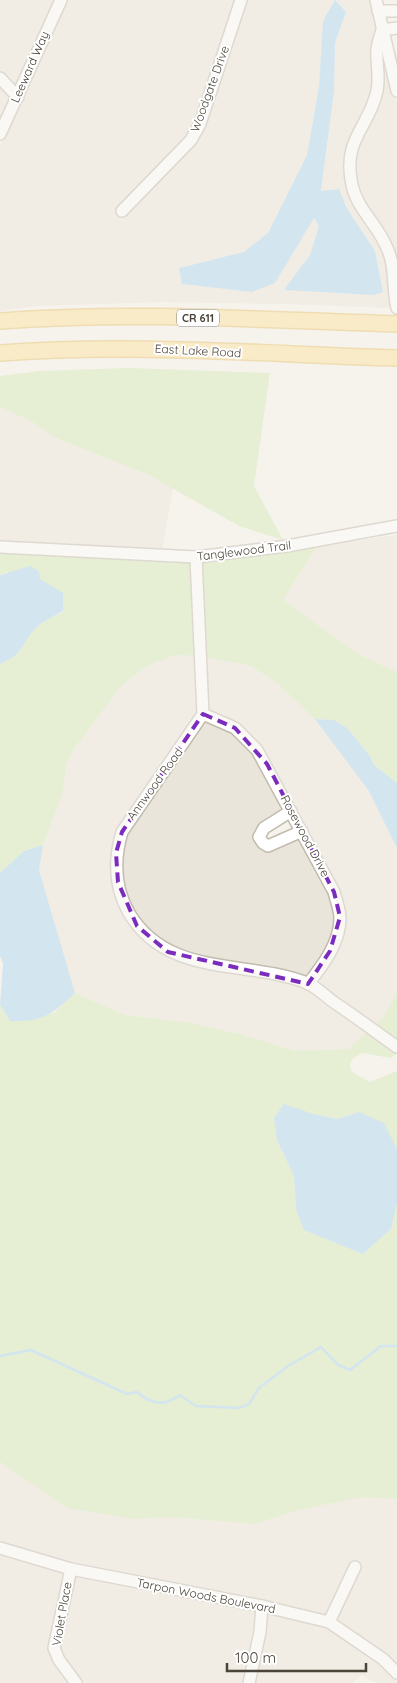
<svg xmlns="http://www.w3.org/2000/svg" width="397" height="1683" viewBox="0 0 397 1683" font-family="Quicksand,sans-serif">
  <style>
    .residential { fill: #eae5da }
    .green { fill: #d2eab5 }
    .water { fill: #a9d4f2 }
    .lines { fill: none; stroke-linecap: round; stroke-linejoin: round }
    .stream { stroke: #a9d4f2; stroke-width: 2.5 }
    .minor-casing { stroke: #c2bbae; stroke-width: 14 }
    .major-casing { stroke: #e6c16a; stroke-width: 18 }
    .minor { stroke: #fff; stroke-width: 11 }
    .major { stroke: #ffe39c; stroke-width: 15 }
    .marked { fill: none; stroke: #7b2cbf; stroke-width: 4; stroke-dasharray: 10 6; stroke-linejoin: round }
    .labels { text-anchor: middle; stroke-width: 4; stroke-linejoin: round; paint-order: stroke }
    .shield { fill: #fff; stroke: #817c74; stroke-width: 1 }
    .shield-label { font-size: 11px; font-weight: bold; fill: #4b4439 }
    .street-label { font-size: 12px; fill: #4b4439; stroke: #fff }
  </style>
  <rect width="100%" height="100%" fill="#f6f3ec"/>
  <g class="residential">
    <polygon points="0,0 55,0 16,87 0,70"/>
    <polygon points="67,0 236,0 195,123 187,138 115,212 122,218 196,142 247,0 335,0 323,21 319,87 307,155 268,233 244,252 179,268 182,284 252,292 275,283 314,217 319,226 310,255 285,290 372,295 383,292 375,251 346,207 339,189 321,192 334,91 335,43 346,13 336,0 371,0 376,31 372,89 366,107 349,140 345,161 345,177 355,209 383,251 388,269 391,308 287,304 162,302 34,306 0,311 0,146 25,97"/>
    <polygon points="383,47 388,81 397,103 397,260 388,236 365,203 356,174 356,151 384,77"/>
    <polygon points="0,86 11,98 0,123"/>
    <polygon points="0,407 33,422 56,438 149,475 173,488 162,550 0,542"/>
    <polygon points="397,535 397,672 360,655 283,600 317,546"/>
    <polygon points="176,655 195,656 198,713 117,831 111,853 112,883 120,908 133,930 149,946 165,956 185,963 272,979 305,988 367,1032 348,1049 296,1051 240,1034 192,1023 125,1015 75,993 39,870 43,845 63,792 66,765 74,749 122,685 146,666"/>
    <polygon points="205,657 251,666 278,684 315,719 369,791 395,841 397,848 397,992 382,1019 375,1025 315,982 345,915 339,890 261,746 239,724 208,710"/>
    <polygon points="205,721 232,733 252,753 285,810 257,829 254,836 257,845 265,850 299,837 329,894 335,918 333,931 326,950 307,978 275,969 188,953 171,947 157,938 141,923 129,903 123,881 121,853 127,833"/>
    <polygon points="0,1462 67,1508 134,1519 171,1517 255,1524 295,1511 362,1497 397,1499 397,1665 387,1655 336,1620 362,1563 353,1560 327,1616 268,1601 72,1564 0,1543"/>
    <polygon points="0,1554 65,1572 48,1647 54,1663 70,1683 0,1683"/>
    <polygon points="75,1575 257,1610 255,1632 244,1683 83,1683 63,1657 59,1647"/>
    <polygon points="267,1612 327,1627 380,1663 397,1683 377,1683 361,1675 352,1683 254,1683"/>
  </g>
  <g class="green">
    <polygon points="129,368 270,373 254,486 283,540 239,526 149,475 56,438 33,422 0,407 0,376 40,371"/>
    <polygon points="317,546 283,600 360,655 397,672 397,783 374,765 370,756 347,728 334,720 315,719 278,684 251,666 205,657 201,562"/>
    <path d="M0 552 191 562 195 656 176 655 146 666 122 685 74 749 66 765 63 792 43 845 24 851 0 873V664C26 654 22 640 38 626 45 620 55 616 63 612V593L39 579 6 572 0 575Z"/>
    <polygon points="397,992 397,1040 375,1025 382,1019"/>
    <path d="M75 993 125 1015 192 1023 240 1034 296 1051 348 1049 367 1032 397 1054 391 1058 362 1053C353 1058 347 1062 352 1072L370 1082 397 1071V1149L359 1112 338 1119 313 1114 277 1140 294 1176 296 1209 326 1238 363 1254 391 1229 397 1203V1499L362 1497 295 1511 255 1524 171 1517 134 1519 67 1508 0 1462V1005L10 1021 54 1013Z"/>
  </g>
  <g class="water">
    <polygon points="335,0 346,12 335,43 334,91 321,191 339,189 346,207 375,251 383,292 373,295 284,290 310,255 319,226 314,218 275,283 252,292 182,284 179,268 244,252 268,233 307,155 319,87 323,21"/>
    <path d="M30 566 39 571 40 579 63 593V611C55 616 45 620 38 626 22 640 26 654 0 664V575Z"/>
    <polygon points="315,719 334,720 347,728 370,756 374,765 397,783 397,848 369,791"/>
    <path d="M43 845 39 870 75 993C52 1015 42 1022 10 1021L0 1005 3 964 0 956V873L24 851Z"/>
    <polygon points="284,1104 313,1114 338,1119 359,1112 384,1123 397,1149 397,1203 391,1229 363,1254 304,1230 296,1209 294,1176 277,1140 274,1118"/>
  </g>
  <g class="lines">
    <path class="stream" d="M0 1356 31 1350 127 1394 137 1392C151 1404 164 1407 180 1395L196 1406 239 1408 249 1404 259 1388 288 1366 321 1347 338 1365 350 1370 381 1346H397"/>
    <defs>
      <g id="minor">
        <polyline points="376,0 397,91"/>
        <polyline points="378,11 397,11"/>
        <path d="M382 30C380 36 378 43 377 49 376 63 380 77 377 91 369 128 342 139 352 185 357 209 378 225 387 248 396 267 392 288 397 308"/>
        <polyline points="382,30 397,28"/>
        <polyline points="0,78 18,97"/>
        <polyline points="0,134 61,0"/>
        <polyline points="122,211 191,140 200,124 241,0"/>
        <polyline points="0,547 196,557 287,546 397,526"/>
        <path d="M196 557 203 714 122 832C114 859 114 887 129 913 168 978 244 959 307 983 317 987 326 997 335 1003 356 1017 376 1032 397 1047"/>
        <path d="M203 714 235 728 257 750 334 892C336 900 340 910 340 918 340 943 323 965 308 984"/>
        <polyline points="291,811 264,828 259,837 263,843 268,846 302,831"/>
        <polyline points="0,1548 71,1569 262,1606 329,1622 383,1659 397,1673"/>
        <polyline points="71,1569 54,1648 59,1660 76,1683"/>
        <polyline points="329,1622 355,1567"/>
        <polyline points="249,1683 260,1632 262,1606"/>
      </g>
      <g id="major">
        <path d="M0 321C132 311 265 320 397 324"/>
        <path d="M0 353C132 343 265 354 397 358"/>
      </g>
    </defs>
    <use href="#minor" class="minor-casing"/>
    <use href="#major" class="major-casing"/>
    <use href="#minor" class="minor"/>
    <use href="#major" class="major"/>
  </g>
  <path d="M0 0H397V1683H0ZM203 714 235 728 267 764 334 892 340 917 330 951 308 984 168 952 137 926 118 882 116 853 122 832Z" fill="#f6f3ec" fill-opacity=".55" fill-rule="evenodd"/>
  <path class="marked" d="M203 714 235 728 267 764 334 892 340 917 330 951 308 984 168 952 137 926 118 882 116 853 122 832Z"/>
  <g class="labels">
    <rect class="shield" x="177" y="309.5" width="42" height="17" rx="4"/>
    <g class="shield-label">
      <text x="198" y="322">CR 611</text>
    </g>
    <g class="street-label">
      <text transform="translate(30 67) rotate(-66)" y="4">Leeward Way</text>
      <text transform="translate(210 89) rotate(-70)" y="4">Woodgate Drive</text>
      <text transform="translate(198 351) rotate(3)" y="4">East Lake Road</text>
      <text transform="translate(244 551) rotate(-7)" y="4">Tanglewood Trail</text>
      <text transform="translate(155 784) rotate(-54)" y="4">Annwood Road</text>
      <text transform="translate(305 836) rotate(62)" y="4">Rosewood Drive</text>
      <text transform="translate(206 1596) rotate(11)" y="4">Tarpon Woods Boulevard</text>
      <text transform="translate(62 1614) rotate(-80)" y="4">Violet Place</text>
    </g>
  </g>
  <path d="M227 1663v8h139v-8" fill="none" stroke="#4b4439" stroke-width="2.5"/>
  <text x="235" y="1663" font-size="15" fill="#4b4439" stroke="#ffffff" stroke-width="4" paint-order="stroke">100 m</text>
</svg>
